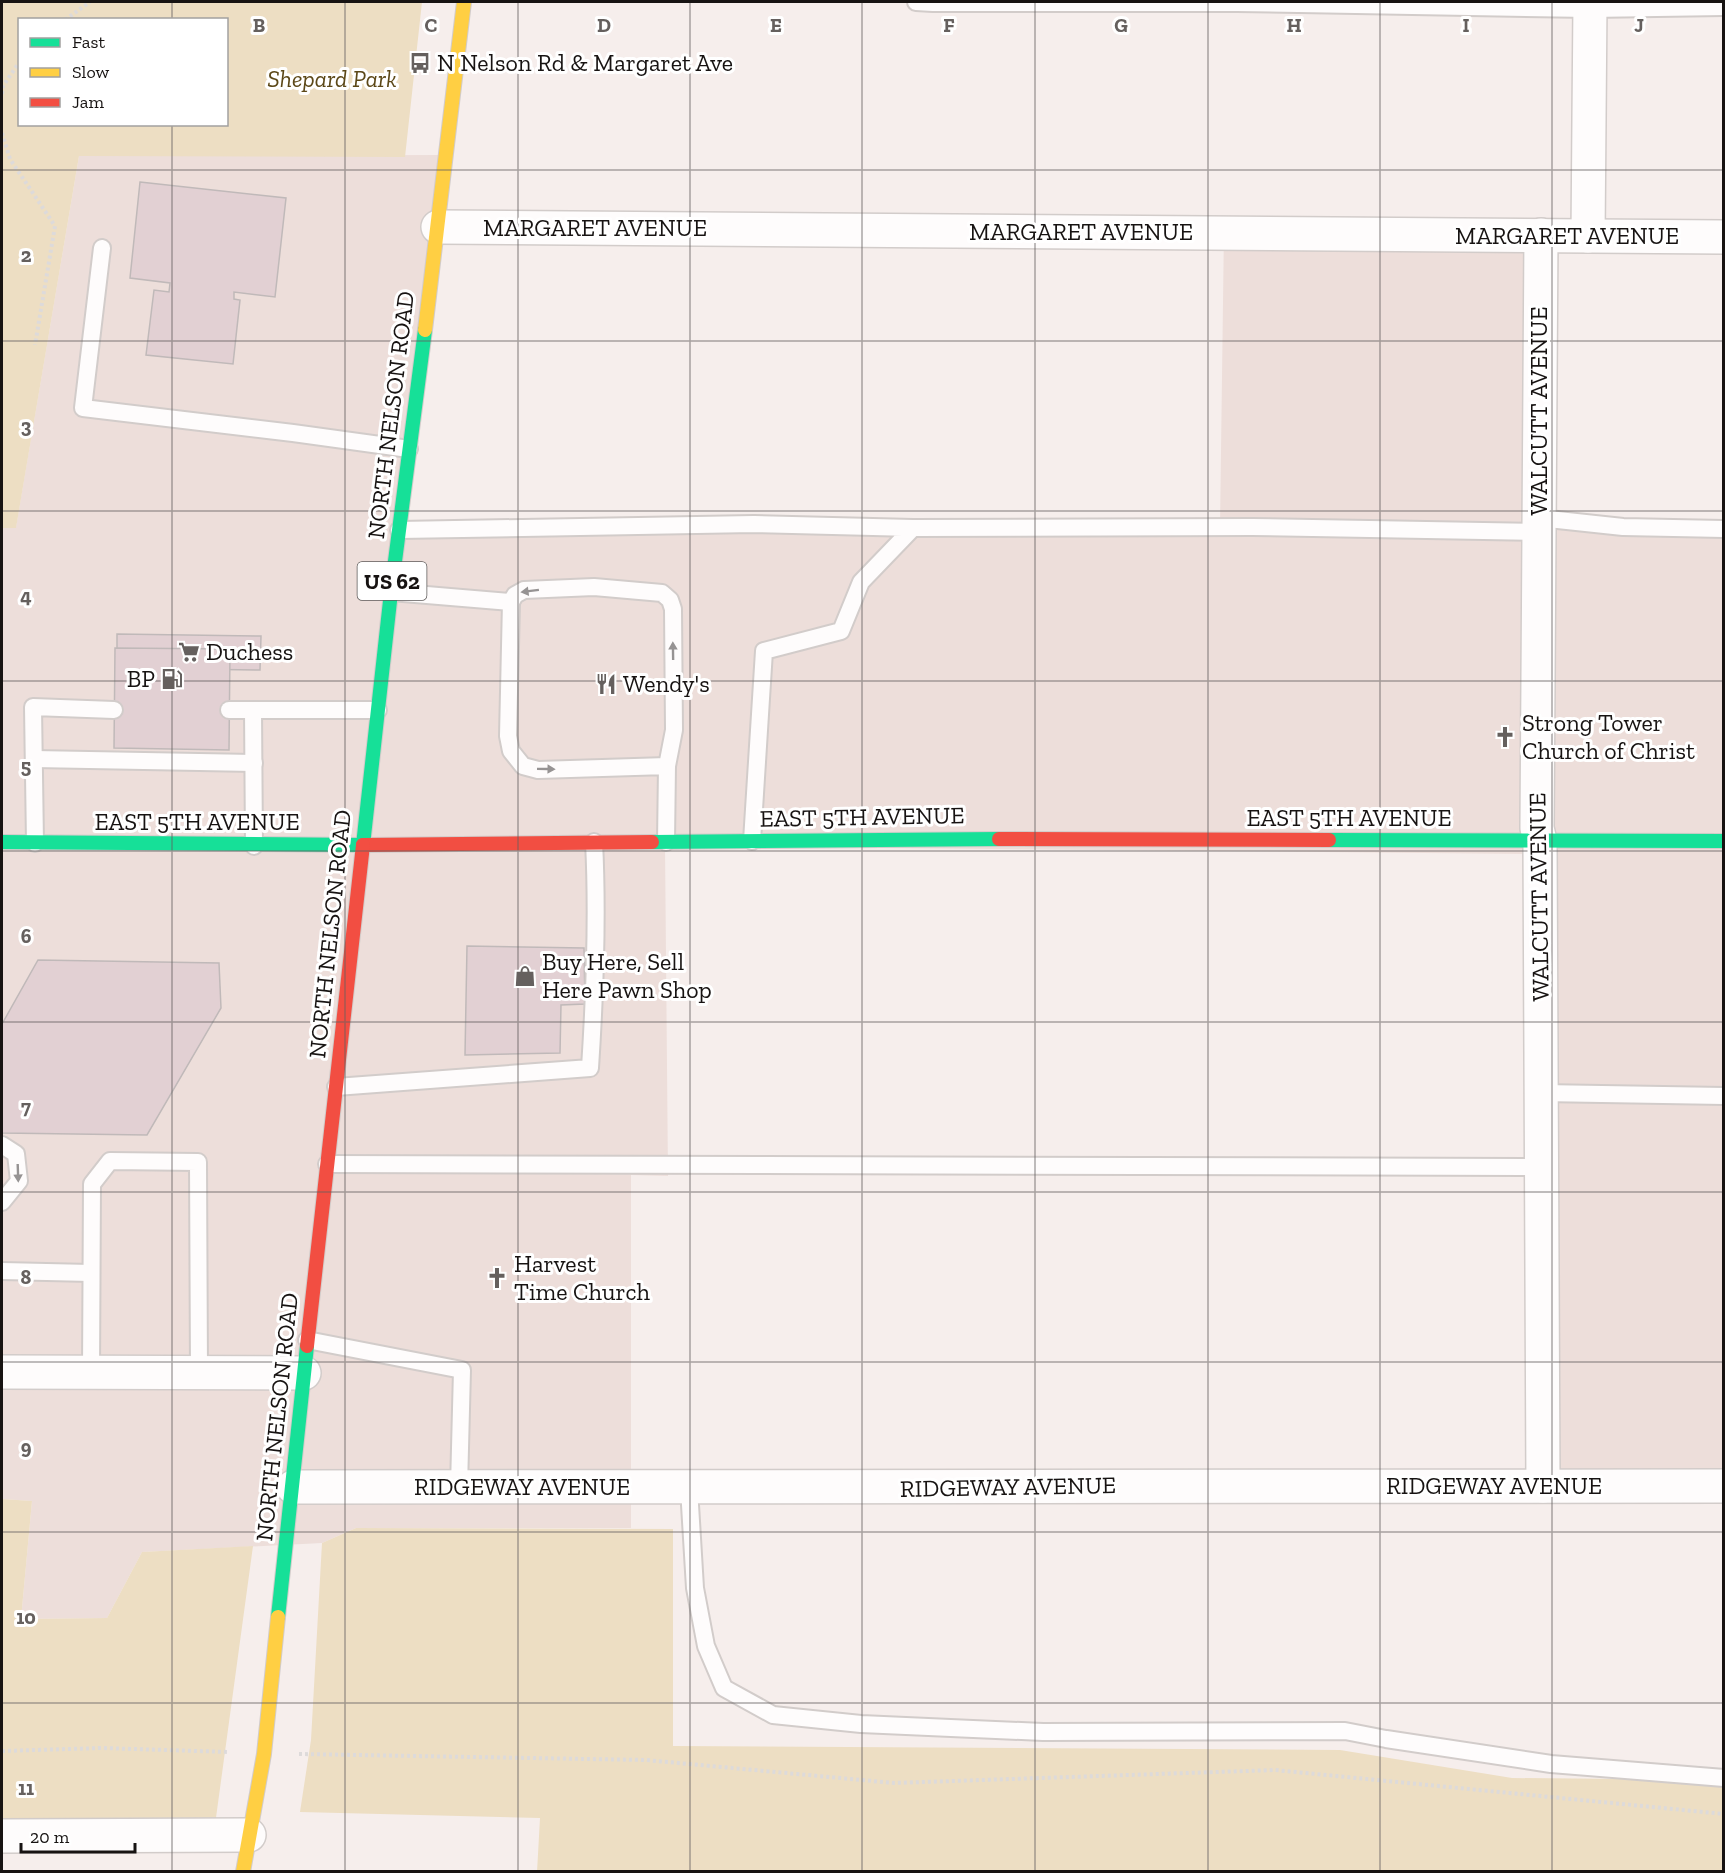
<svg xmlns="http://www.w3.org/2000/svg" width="1725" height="1873" viewBox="0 0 1725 1873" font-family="'Zilla Slab',serif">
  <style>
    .built { fill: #eddeda }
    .green { fill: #eddec3; fill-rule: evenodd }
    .building { fill: #e2d0d3; stroke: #c0b9b9; stroke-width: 1.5 }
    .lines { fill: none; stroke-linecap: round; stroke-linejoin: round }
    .lane-casing { stroke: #d2ccca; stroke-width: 20 }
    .street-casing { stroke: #d2ccca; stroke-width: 36 }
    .fast-casing { stroke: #d2ccca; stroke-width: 16 }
    .slow-casing { stroke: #d2ccca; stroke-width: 16 }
    .jam-casing { stroke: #d2ccca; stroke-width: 16 }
    .path { stroke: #dddada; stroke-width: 4; stroke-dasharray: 3 3; stroke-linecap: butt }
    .lane { stroke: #fefcfc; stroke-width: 16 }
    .street { stroke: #fefcfc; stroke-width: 33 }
    .fast { stroke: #16e098; stroke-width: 14 }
    .slow { stroke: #ffcf43; stroke-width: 14 }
    .jam { stroke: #f24e42; stroke-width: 14 }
    .oneway { fill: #969393 }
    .grid { fill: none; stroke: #65605e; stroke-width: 1.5; stroke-opacity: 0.55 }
    .labels { text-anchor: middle; stroke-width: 6; stroke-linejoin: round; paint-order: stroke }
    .shield { fill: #fff; stroke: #5d5a59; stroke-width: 1.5 }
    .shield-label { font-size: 22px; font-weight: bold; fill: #171312 }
    .poi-label { font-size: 24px; fill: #171312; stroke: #fff; text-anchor: start }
    .park-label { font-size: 24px; font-style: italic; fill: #5c4818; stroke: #fff }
    .street-label { font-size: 24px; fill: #171312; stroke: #fff }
    .grid-label { font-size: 20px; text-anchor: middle; font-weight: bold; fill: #65605e; stroke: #fff; stroke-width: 6; stroke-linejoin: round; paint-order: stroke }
  </style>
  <rect width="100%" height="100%" fill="#f6eeec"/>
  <polygon class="built" points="441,155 402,525 1220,527 1224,228 1548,230 1543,522 1723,522 1723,1489 1542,1489 1536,854 665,846 668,1176 631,1175 631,1528 356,1528 322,1543 142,1552 107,1618 21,1619 32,1501 2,1499 2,528 16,527 79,156"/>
  <g class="green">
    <path d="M2 2H422L405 157 79 156 16 528H2ZM20 20H226V124H20Z"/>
    <polygon points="2,1499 32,1501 21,1619 107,1618 142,1552 253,1546 215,1825 2,1823"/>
    <polygon points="356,1528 673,1529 673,1746 1340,1750 1512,1778 1723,1780 1724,1871 537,1872 540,1818 300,1812 311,1740 322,1543"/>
  </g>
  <g class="building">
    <polygon points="140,182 286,198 275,297 234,292 234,299 240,300 233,364 146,355 154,290 169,292 170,283 130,278"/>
    <polygon points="117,634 261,636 260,670 117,668"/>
    <polygon points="115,648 230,649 229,750 114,748"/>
    <polygon points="467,946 584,948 585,1004 561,1005 560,1053 465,1055"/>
    <polygon points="38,960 219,963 221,1008 147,1135 2,1133 2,1024"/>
  </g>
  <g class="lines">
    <defs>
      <g id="lane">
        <polyline points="916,2 933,3 1237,3 1590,9 1724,7"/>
        <polyline points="102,248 83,408 293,433 409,449"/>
        <polyline points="1539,518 1623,527 1724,529"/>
        <polyline points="913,528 1252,527 1539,532"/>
        <polyline points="399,530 754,524 913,528 861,582 841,631 764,651 752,841"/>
        <polyline points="391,592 511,602"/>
        <polyline points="229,710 378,710"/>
        <polyline points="253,710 254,846"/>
        <polyline points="34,759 254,763"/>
        <polyline points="666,842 667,766 674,730 673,609 670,600 662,593 594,587 524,590 515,595 511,602 508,736 511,751 523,766 538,770 667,766"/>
        <polyline points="35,843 33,707 114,710"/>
        <path d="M336 1087 590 1068C595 991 598 919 594 842"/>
        <polyline points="1541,1093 1724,1096"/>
        <polyline points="2,1145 16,1154 19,1181 2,1202"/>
        <polyline points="327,1164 1542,1167"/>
        <polyline points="2,1271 91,1273"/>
        <polyline points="307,1340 462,1370 459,1487"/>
        <polyline points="91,1372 92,1184 110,1161 198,1162 199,1373"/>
        <polyline points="689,1488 695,1588 706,1646 724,1688 773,1715 861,1724 1043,1732 1345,1731 1386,1739 1551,1764 1724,1778"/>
      </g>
      <g id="street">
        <polyline points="438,227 1724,237"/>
        <polyline points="1541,235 1537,828 1540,841 1543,1486"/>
        <polyline points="1588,236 1590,2"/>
        <polyline points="2,1372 304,1373"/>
        <path d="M293 1487C770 1487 1247 1486 1724 1486"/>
        <polyline points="2,1836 249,1835"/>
      </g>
      <g id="fast">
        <polyline points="1329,840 1724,841"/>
        <polyline points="2,842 363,845"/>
        <polyline points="652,842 999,839"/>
        <polyline points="363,845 391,592 425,330"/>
        <polyline points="278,1617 307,1346"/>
      </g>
      <g id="slow">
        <polyline points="425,330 464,2"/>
        <polyline points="243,1872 264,1754 278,1617"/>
      </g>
      <g id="jam">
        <polyline points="999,839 1329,840"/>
        <polyline points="363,845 652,842"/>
        <polyline points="307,1346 363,845"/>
      </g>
    </defs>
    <use href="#lane" class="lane-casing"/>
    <use href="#street" class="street-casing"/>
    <use href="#fast" class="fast-casing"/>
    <use href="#slow" class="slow-casing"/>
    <use href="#jam" class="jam-casing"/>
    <g class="path">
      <polyline points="65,20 90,2"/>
      <polyline points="2,94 3,86 20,61"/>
      <polyline points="2,133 10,159 55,226 35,345"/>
      <polyline points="2,1751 102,1748 229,1752"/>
      <polyline points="299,1754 646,1760 894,1783 1275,1770 1724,1814"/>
    </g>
    <use href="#lane" class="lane"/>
    <use href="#street" class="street"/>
    <use href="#fast" class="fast"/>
    <use href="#slow" class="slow"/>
    <use href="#jam" class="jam"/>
  </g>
  <defs><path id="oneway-solid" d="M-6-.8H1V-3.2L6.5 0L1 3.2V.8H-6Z" transform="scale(1.5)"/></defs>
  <g class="oneway">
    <use href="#oneway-solid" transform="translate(530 591) rotate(173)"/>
    <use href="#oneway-solid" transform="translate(673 651) rotate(-91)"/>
    <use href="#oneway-solid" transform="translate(546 769) rotate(1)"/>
    <use href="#oneway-solid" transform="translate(18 1173) rotate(88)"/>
  </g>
  <path class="grid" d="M172 2V20M345 2V1872M518 2V1872M690 2V1872M862 2V1872M1035 2V1872M1208 2V1872M1380 2V1872M1552 2V1872M172 124V1872M2 170H1724M2 341H1724M2 511H1724M2 681H1724M2 851H1724M2 1022H1724M2 1192H1724M2 1362H1724M2 1532H1724M2 1703H1724"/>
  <defs>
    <symbol id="bus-bare" viewBox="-9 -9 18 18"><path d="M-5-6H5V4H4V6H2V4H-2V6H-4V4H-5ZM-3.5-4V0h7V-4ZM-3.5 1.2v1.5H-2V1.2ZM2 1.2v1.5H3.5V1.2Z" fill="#65605e" stroke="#fff" stroke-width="2.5" paint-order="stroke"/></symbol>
    <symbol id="supermarket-bare" viewBox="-9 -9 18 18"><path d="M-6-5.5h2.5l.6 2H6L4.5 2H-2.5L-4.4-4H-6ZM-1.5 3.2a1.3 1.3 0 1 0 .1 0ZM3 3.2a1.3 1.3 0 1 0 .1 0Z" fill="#65605e" stroke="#fff" stroke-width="2.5" paint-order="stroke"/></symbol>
    <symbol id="fuel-bare" viewBox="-9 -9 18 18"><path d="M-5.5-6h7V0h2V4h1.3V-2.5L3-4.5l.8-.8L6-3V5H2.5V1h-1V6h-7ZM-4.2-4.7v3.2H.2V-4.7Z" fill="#65605e" stroke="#fff" stroke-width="2.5" paint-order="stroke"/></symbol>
    <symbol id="restaurant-bare" viewBox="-9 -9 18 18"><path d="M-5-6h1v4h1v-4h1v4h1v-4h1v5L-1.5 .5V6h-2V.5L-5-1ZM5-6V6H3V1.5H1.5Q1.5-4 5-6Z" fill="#65605e" stroke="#fff" stroke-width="2.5" paint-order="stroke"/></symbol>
    <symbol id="church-bare" viewBox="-9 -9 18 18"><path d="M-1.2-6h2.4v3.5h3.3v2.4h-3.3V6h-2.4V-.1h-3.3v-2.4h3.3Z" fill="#65605e" stroke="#fff" stroke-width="2.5" paint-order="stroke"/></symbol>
    <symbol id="shop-bare" viewBox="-9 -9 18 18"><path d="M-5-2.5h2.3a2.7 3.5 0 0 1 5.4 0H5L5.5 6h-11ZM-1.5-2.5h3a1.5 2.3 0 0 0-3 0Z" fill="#65605e" stroke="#fff" stroke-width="2.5" paint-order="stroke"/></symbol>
  </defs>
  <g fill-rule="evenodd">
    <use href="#bus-bare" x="405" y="48" width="30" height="30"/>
    <use href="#supermarket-bare" x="174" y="637" width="30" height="30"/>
    <use href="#fuel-bare" x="157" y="664" width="30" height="30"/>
    <use href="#restaurant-bare" x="591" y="669" width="30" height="30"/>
    <use href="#church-bare" x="1490" y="722" width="30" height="30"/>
    <use href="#shop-bare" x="510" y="961" width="30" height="30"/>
    <use href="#church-bare" x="482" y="1263" width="30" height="30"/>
  </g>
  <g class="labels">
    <rect class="shield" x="357.5" y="562" width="69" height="38" rx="4.5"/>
    <g class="shield-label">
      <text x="392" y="589">US 62</text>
    </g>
    <g class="poi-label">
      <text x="437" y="71">N Nelson Rd &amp; Margaret Ave</text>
      <text x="206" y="660">Duchess</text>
      <text x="155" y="687" text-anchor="end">BP</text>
      <text x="623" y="692">Wendy's</text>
      <text x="1522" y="731">Strong Tower<tspan x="1522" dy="28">Church of Christ</tspan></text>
      <text x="542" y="970">Buy Here, Sell<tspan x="542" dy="28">Here Pawn Shop</tspan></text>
      <text x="514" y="1272">Harvest<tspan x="514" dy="28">Time Church</tspan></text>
    </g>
    <g class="park-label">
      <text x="332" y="87">Shepard Park</text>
    </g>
    <g class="street-label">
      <text x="595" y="236">MARGARET AVENUE</text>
      <text x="1081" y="240">MARGARET AVENUE</text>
      <text x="1567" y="244">MARGARET AVENUE</text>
      <text transform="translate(1539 411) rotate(-90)" y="8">WALCUTT AVENUE</text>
      <text transform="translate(391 415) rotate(-83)" y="8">NORTH NELSON ROAD</text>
      <text transform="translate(862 817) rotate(-1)" y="8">EAST 5TH AVENUE</text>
      <text x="1349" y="826">EAST 5TH AVENUE</text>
      <text x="197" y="830">EAST 5TH AVENUE</text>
      <text transform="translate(1539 897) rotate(-91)" y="8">WALCUTT AVENUE</text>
      <text transform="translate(330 934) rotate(-84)" y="8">NORTH NELSON ROAD</text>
      <text transform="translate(277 1417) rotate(-84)" y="8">NORTH NELSON ROAD</text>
      <text x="1494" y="1494">RIDGEWAY AVENUE</text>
      <text x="522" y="1495">RIDGEWAY AVENUE</text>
      <text transform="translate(1008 1487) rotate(-1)" y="8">RIDGEWAY AVENUE</text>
    </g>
  </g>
  <g class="grid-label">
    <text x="259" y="32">B</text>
    <text x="431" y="32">C</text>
    <text x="604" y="32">D</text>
    <text x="776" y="32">E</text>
    <text x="949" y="32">F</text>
    <text x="1121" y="32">G</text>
    <text x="1294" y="32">H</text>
    <text x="1466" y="32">I</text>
    <text x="1639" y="32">J</text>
    <text x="26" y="262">2</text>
    <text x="26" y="433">3</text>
    <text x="26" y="603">4</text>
    <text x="26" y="773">5</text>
    <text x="26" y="943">6</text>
    <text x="26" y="1114">7</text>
    <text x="26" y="1284">8</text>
    <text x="26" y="1454">9</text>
    <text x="26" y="1624">10</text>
    <text x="26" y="1795">11</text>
  </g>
  <rect width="1725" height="1873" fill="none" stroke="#171312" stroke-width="6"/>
  <rect x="18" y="18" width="210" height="108" fill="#ffffff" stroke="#a2a1a0" stroke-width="1.5"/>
  <rect x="30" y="38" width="30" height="9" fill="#16e098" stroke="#a2a1a0" stroke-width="1.5"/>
  <text x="72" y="48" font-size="18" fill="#171312">Fast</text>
  <rect x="30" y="68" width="30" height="9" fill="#ffcf43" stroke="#a2a1a0" stroke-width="1.5"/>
  <text x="72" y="78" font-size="18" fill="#171312">Slow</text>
  <rect x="30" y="98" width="30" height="9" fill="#f24e42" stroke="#a2a1a0" stroke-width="1.5"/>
  <text x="72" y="108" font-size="18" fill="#171312">Jam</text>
  <path d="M21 1843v9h114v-9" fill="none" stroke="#171312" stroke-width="3"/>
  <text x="30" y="1843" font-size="18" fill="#171312" stroke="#ffffff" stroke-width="4.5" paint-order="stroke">20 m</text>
</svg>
